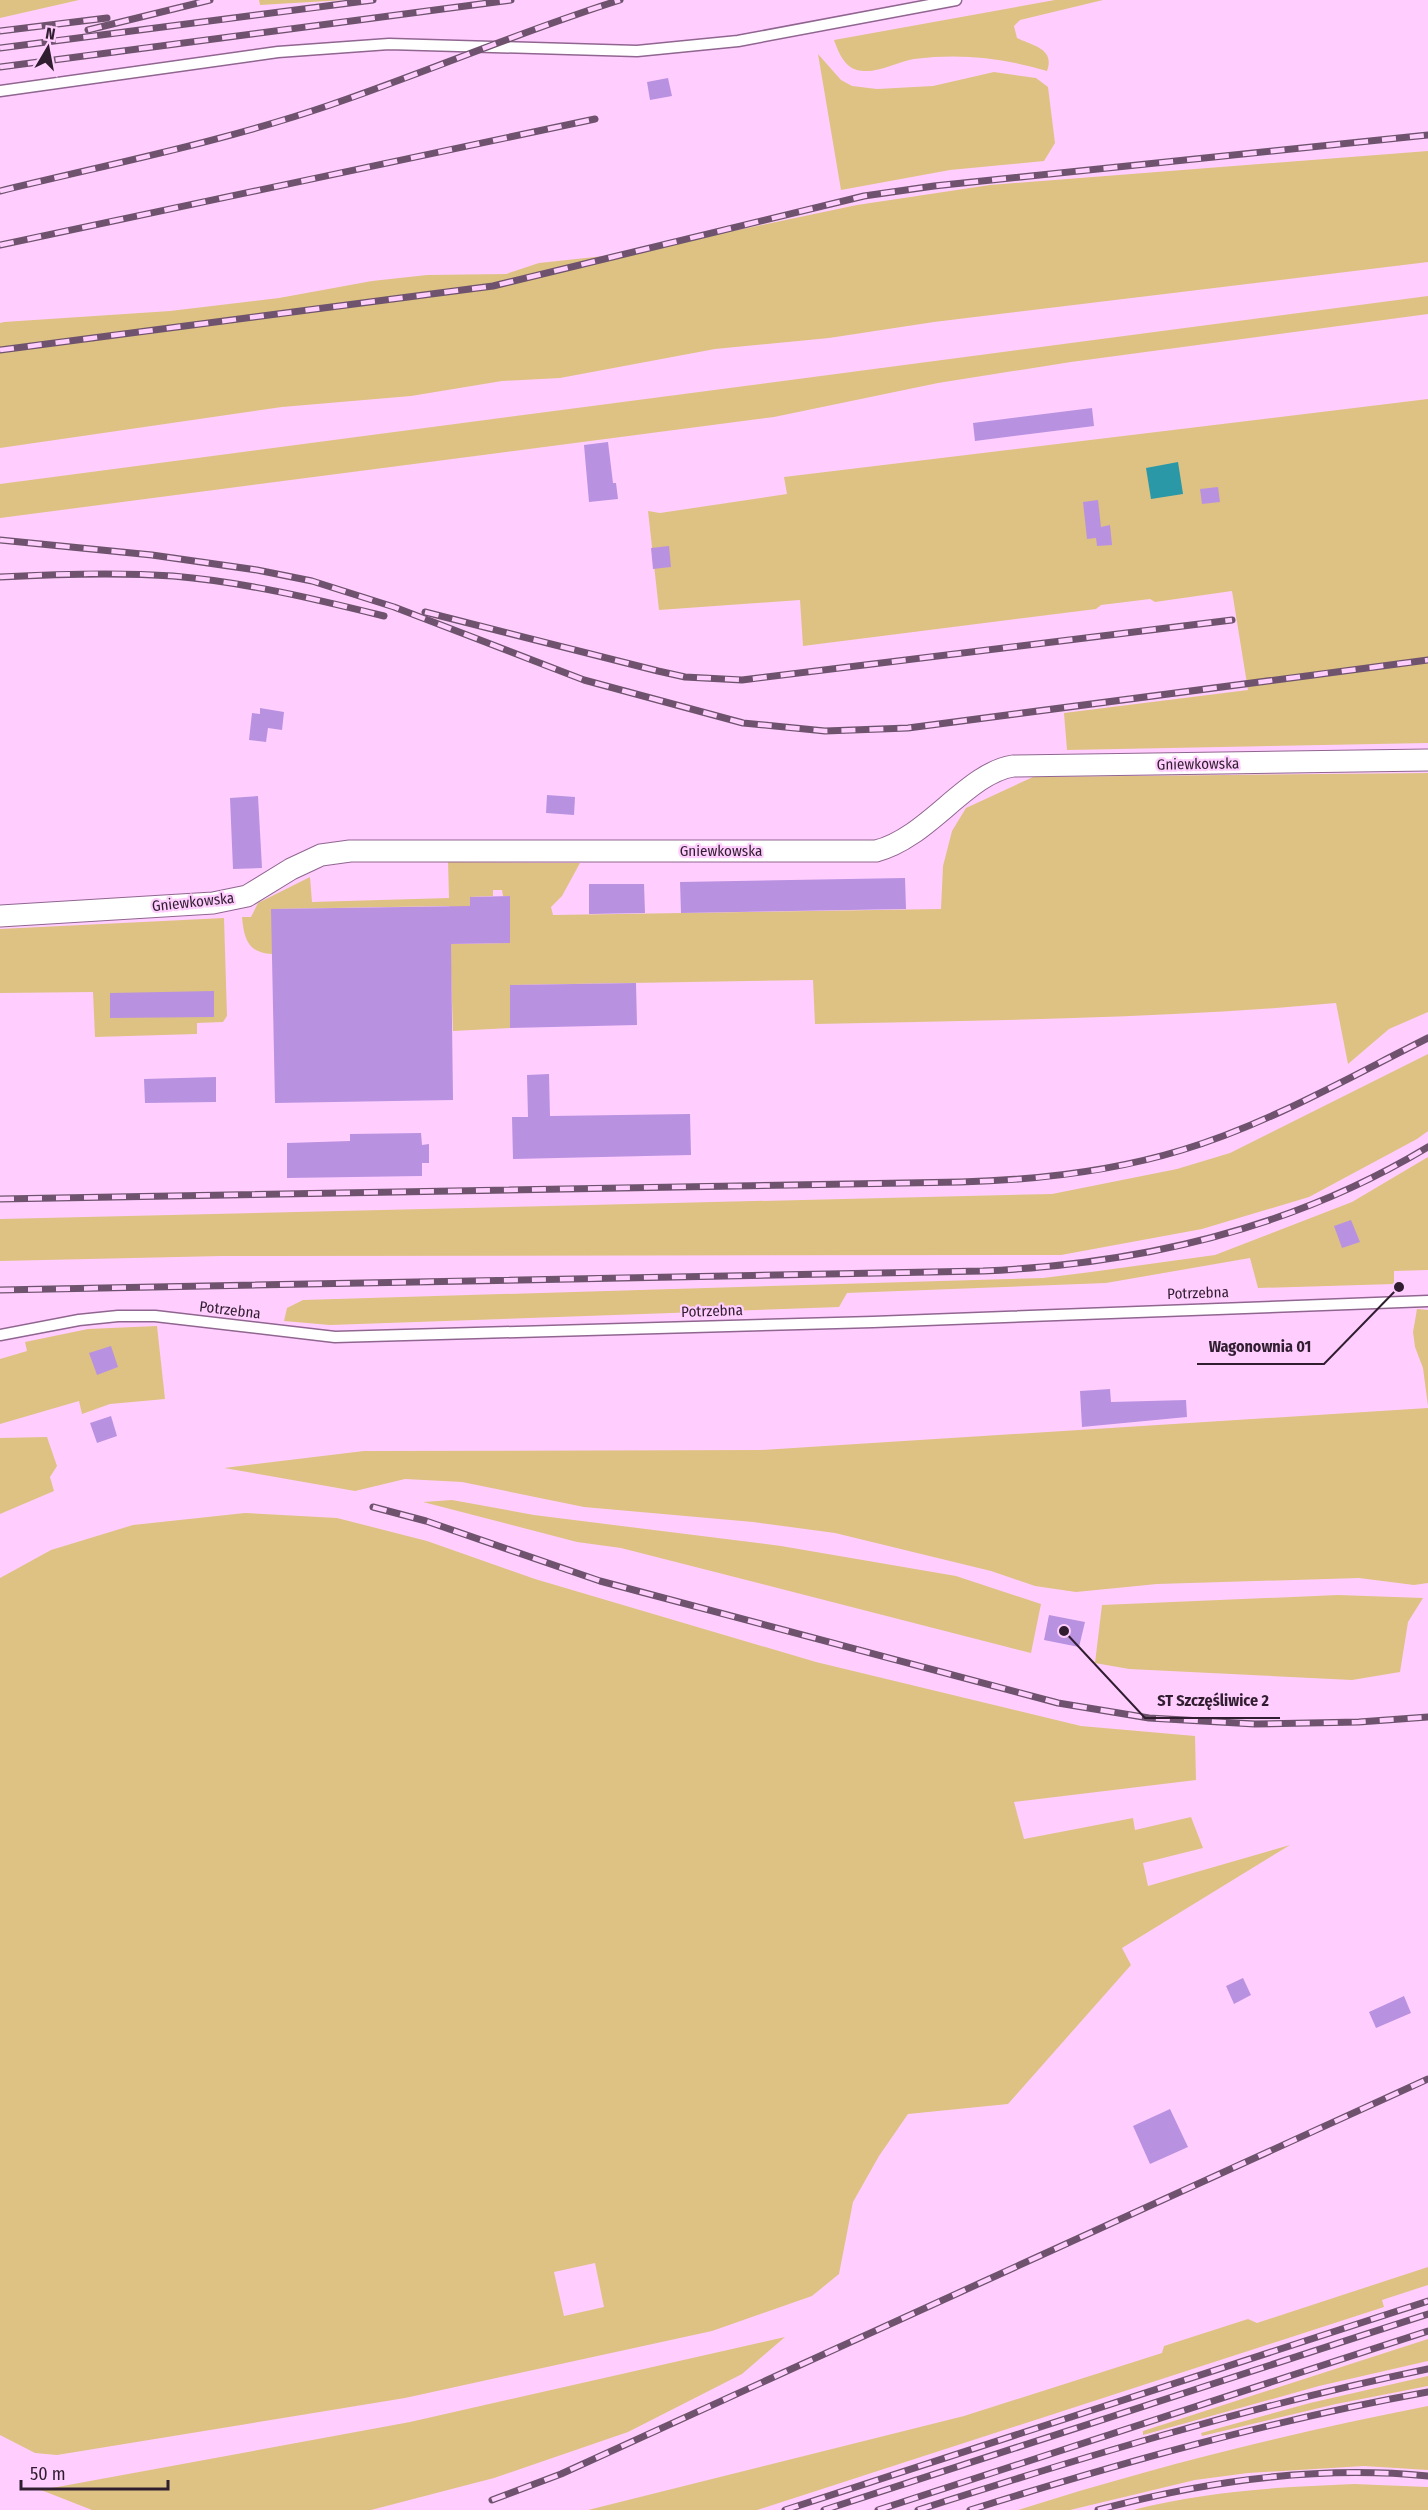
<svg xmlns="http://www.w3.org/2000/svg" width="1428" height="2510" viewBox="0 0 1428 2510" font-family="'Fira Sans Condensed',sans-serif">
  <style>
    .green { fill: #dec283; fill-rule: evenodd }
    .water { fill: #2a98a6 }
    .building { fill: #b991e1 }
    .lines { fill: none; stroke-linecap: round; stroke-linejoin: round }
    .service-casing { stroke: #906590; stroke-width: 13 }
    .minor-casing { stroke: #906590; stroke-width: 23 }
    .service { stroke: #fff; stroke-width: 10 }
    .minor { stroke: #fff; stroke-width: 21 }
    .rail-casing { stroke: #6f536e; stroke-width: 7 }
    .rail { stroke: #ffcefe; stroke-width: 4.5; stroke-dasharray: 14; stroke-linecap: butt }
    .labels { text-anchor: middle; stroke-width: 4.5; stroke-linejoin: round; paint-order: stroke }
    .street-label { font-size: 15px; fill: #301e30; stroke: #ffcefe }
    .leader { fill: none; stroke: #301e30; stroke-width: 2 }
    .callout-dot { fill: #301e30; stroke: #ffcefe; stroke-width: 2 }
    .callout-label { font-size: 16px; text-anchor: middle; font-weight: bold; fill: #301e30; stroke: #ffcefe; stroke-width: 4.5; stroke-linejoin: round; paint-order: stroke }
  </style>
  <rect width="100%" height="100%" fill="#ffcefe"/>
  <g class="green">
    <polygon points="0,0 79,0 0,18"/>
    <polygon points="259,0 344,0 260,5"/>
    <path d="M1055 0H1103L1020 20 1014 26 1017 38C1034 46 1055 49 1047 71 1003 58 961 53 914 59 898 62 880 72 864 71 846 71 839 54 834 40Z"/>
    <polygon points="818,54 841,80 852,86 877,89 933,86 994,72 1036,78 1048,87 1055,143 1044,161 950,170 841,190"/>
    <polygon points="1428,151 1428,262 934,322 829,338 715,349 560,378 502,381 411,396 282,407 0,448 0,323 4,322 170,311 279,298 372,281 427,275 506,274 539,263 623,254 857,205 990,185"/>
    <polygon points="1428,296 1428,314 1071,362 938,383 774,417 0,518 0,484"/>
    <polygon points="1428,399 1428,743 1067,750 1064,713 1248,690 1232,591 1155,602 1150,599 1101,605 1096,609 803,646 800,600 659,610 648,511 660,513 787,494 784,477"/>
    <path d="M1428 773V1012L1389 1029 1348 1064 1336 1003C1163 1019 989 1020 815 1024L813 980 510 985V1028L453 1031 450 944 510 943V896H503L502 890H493V896L470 897V928L449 906 272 909V954C248 953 244 939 242 917H251L258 903 310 877 312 902 449 898 448 862 580 863 562 896 551 907 553 915 941 909 943 866 952 831 966 808 1033 777Z"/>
    <polygon points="224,918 227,1016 223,1022 197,1023 197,1034 95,1037 93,992 0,993 0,929"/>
    <polygon points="1428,1054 1428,1131 1417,1139 1309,1197 1202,1229 1061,1255 222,1256 0,1261 0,1219 1052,1194 1177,1169 1230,1153"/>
    <polygon points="1428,1157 1428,1270 1394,1271 1394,1284 1258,1288 1250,1258 1106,1283 847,1293 839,1307 330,1325 284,1321 287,1308 303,1300 1043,1278 1091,1272 1215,1255 1352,1202"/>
    <polygon points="1417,1309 1428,1310 1428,1406 1423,1368 1415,1347 1413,1332"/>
    <polygon points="157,1326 165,1399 110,1404 82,1414 79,1401 0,1424 0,1359 27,1351 25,1342 88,1329"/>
    <polygon points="1428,1408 1428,1583 1414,1585 1359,1578 1157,1584 1076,1592 1035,1586 991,1571 835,1533 753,1522 584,1507 462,1482 405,1479 355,1491 224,1468 364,1451 761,1450"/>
    <polygon points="47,1437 57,1466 50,1477 54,1491 0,1514 0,1438"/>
    <polygon points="452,1500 534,1515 781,1546 956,1576 1041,1604 1031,1653 621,1548 577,1542 423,1502"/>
    <path d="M245 1513 337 1518 427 1541 535 1579 816 1662 1081 1726 1195 1736 1196 1780 1014 1802 1024 1839 1133 1818 1135 1830 1191 1817 1203 1848 1143 1863 1148 1886 1290 1845 1122 1948 1131 1965 1008 2104 908 2114 879 2156 853 2202 839 2274 812 2296 712 2331 405 2398 57 2455 35 2453 0 2435V1578L51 1550 133 1525ZM595 2263 604 2307 564 2316 554 2272Z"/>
    <polygon points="1338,1595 1423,1598 1408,1622 1400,1672 1352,1680 1129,1669 1095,1663 1102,1605"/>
    <polygon points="1428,2267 1428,2285 1382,2300 1384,2307 757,2510 588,2510 964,2416 1162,2353 1164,2346 1248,2319 1257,2323"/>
    <polygon points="785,2337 742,2374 628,2432 494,2478 371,2510 92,2510 41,2490 410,2422"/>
    <polygon points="1428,2339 1428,2361 1319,2386 1143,2435 1143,2431"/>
    <polygon points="1428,2376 1428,2386 1336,2404 1202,2436 1201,2433 1310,2403"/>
    <path d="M1428 2406V2470L1364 2466 1248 2473 1195 2480 1070 2510H1018C1153 2467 1290 2433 1428 2406Z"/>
    <path d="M1354 2484 1428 2487V2510H1133C1205 2491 1279 2487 1354 2484Z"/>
  </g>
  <polygon class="water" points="1178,462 1183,494 1151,499 1146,468"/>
  <g class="building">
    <polygon points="668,78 672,96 650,100 647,82"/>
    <polygon points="1092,408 1094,426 975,441 973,423"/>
    <polygon points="608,442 613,483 616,483 618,499 589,502 584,445"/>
    <polygon points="1218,487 1220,502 1202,504 1200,489"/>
    <polygon points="1098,500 1101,527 1110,525 1112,545 1097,546 1096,538 1087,539 1083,502"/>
    <polygon points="669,546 671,567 653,569 651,548"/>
    <polygon points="260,708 284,712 282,730 268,728 266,742 249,740 252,713 260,714"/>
    <polygon points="547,795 575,797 574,815 546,813"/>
    <polygon points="258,796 262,868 233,869 230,798"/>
    <polygon points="905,878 906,909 681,913 680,882"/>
    <polygon points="589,884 644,884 645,913 589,914"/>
    <polygon points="510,896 510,943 451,944 453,1100 275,1103 271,909 470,906 470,897"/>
    <polygon points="636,983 637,1025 510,1028 510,985"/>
    <polygon points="214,991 214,1017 110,1018 110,993"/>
    <polygon points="549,1074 550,1116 690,1114 691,1155 513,1159 512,1117 528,1117 527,1075"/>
    <polygon points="216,1077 216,1102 145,1103 144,1079"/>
    <polygon points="421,1133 422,1145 429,1144 429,1163 422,1163 422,1176 287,1178 287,1143 350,1141 350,1134"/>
    <polygon points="1351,1220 1360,1242 1342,1248 1334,1226"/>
    <polygon points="111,1346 118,1367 97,1375 89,1353"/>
    <polygon points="1110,1389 1111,1402 1186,1400 1187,1417 1082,1427 1080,1391"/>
    <polygon points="111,1416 117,1436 97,1443 90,1423"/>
    <polygon points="1049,1615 1085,1622 1079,1647 1044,1640"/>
    <polygon points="1243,1978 1251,1995 1234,2004 1226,1986"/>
    <polygon points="1404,1996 1411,2013 1376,2028 1369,2012"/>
    <polygon points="1170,2109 1188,2147 1150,2164 1133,2126"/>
  </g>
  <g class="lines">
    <defs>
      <g id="service">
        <polyline points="0,91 278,52 389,44 637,51 738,41 956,0"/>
        <polyline points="0,1335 79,1320 118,1316 155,1316 335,1337 873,1322 1428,1301"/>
      </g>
      <path id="minor" d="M0 916 213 903 247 896 291 869 321 855 350 851H876C928 838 967 773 1013 766L1428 760"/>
    </defs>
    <use href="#service" class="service-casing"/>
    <use href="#minor" class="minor-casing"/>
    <use href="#service" class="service"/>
    <use href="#minor" class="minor"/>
    <defs>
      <g id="rail">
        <polyline points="88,30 210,0"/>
        <polyline points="0,31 107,18"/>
        <polyline points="0,48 373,0"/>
        <polyline points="0,67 511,0"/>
        <path d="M0 191C110 164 222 142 330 105 427 72 522 31 620 0"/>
        <polyline points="0,245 595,119"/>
        <polyline points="0,350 493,286 864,196 934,186 1428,135"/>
        <polyline points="0,540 152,555 257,570 312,581 394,607 584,680 743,723 825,731 908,728 1428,660"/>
        <path d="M0 577C58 574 115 572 173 576 245 582 315 599 384 616"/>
        <polyline points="425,612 658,671 685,677 742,680 1232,620"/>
        <path d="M0 1199 961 1182C1036 1180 1110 1172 1182 1150 1268 1124 1348 1078 1428 1038"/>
        <path d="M0 1290 983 1271C1140 1264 1292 1229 1428 1147"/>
        <polyline points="373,1507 426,1521 600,1581 1058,1703 1149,1718 1255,1724 1359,1722 1428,1717"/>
        <polyline points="492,2500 561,2474 1428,2079"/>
        <polyline points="785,2510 1428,2301"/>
        <polyline points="824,2510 1428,2314"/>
        <polyline points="878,2510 1428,2331"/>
        <path d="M918 2510C1086 2456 1255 2405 1428 2369"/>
        <path d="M970 2510C1120 2463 1273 2420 1428 2392"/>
        <path d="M1098 2510C1205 2481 1317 2465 1428 2476"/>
      </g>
    </defs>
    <use href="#rail" class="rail-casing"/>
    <use href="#rail" class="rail"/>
  </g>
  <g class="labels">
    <g class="street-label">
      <text transform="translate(1198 764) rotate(-1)" y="5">Gniewkowska</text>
      <text x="721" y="856">Gniewkowska</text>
      <text transform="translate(193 902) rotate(-6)" y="5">Gniewkowska</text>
      <text transform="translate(1198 1293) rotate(-2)" y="5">Potrzebna</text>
      <text transform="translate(230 1310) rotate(7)" y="5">Potrzebna</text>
      <text transform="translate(712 1311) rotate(-2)" y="5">Potrzebna</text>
    </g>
  </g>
  <path class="leader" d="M1399 1287L1324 1364H1197M1064 1631L1145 1718H1280"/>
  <g class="callout-dot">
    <circle cx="1399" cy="1287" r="6"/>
    <circle cx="1064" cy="1631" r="6"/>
  </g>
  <g class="callout-label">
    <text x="1260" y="1352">Wagonownia 01</text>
    <text x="1213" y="1706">ST Szczęśliwice 2</text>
  </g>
  <g transform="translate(48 48) rotate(10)" stroke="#ffcefe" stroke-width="4.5" paint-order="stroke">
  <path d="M0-4.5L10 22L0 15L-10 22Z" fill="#301e30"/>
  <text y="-9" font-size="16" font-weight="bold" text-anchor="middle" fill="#301e30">N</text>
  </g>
  <path d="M21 2480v9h147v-9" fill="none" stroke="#301e30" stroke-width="3"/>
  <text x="30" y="2480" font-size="18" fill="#301e30" stroke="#ffcefe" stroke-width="4.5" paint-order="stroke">50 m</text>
</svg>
